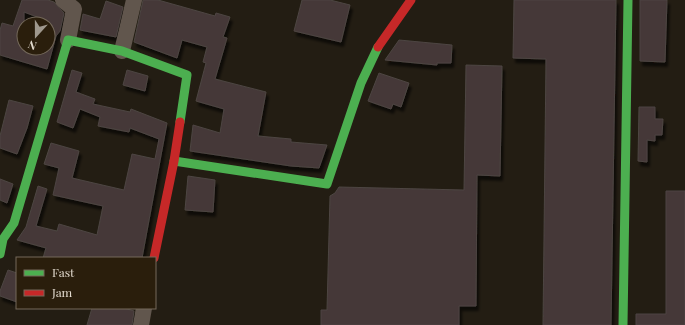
<svg xmlns="http://www.w3.org/2000/svg" width="685" height="325" viewBox="0 0 685 325" font-family="'Playfair Display',serif">
  <style>
    .building { fill: #443938; stroke: #4d4542; fill-rule: evenodd; filter: url(#shadow) }
    .lines { fill: none; stroke-linecap: round; stroke-linejoin: round }
    .street { stroke: #61564d; stroke-width: 16 }
    .fast { stroke: #4caf50; stroke-width: 9 }
    .jam { stroke: #c62828; stroke-width: 9 }
  </style>
  <defs>
    <filter id="shadow"><feDropShadow dx="2.5" dy="4.5" stdDeviation="1" flood-color="#0009"/></filter>
  </defs>
  <rect width="100%" height="100%" fill="#231d13"/>
  <g class="building">
    <path d="M22 0H48L54 2 64 13 60 31 56 36 47 69 0 55V30L2 23 13 26ZM24 12 48 21V48H24Z"/>
    <polygon points="143,0 158,0 215,16 216,13 230,17 223,37 227,38 215,79 266,92 258,136 291,139 291,142 327,145 319,168 291,166 190,151 193,125 220,133 224,109 196,101 206,63 203,62 207,47 182,40 177,58 134,42"/>
    <polygon points="302,0 330,0 350,5 341,42 294,31"/>
    <polygon points="514,0 616,0 611,325 543,325 546,59 513,58"/>
    <polygon points="640,0 667,0 665,62 640,61"/>
    <polygon points="106,1 123,7 116,37 80,30 83,14 100,19"/>
    <polygon points="399,40 452,45 451,63 437,63 437,65 385,60"/>
    <polygon points="466,65 502,66 500,176 477,175 476,306 459,306 459,325 321,325 321,310 327,310 330,196 335,193 339,187 464,190"/>
    <polygon points="72,70 82,73 76,92 95,99 93,104 130,112 131,109 167,123 142,258 43,258 46,248 17,240 26,227 38,186 47,189 36,226 57,231 59,224 97,235 103,206 53,195 59,168 44,164 51,143 79,151 72,178 124,190 132,154 155,159 159,139 130,128 129,132 98,126 100,117 80,109 73,128 57,122"/>
    <polygon points="127,70 148,76 145,91 123,85"/>
    <polygon points="379,73 409,83 401,107 393,104 391,109 368,101"/>
    <polygon points="9,100 33,106 27,128 17,154 0,148 0,136"/>
    <polygon points="639,107 655,107 655,119 663,119 662,135 655,135 655,141 647,140 647,162 638,161"/>
    <polygon points="188,176 215,180 213,212 185,210"/>
    <polygon points="0,179 13,184 7,203 0,200"/>
    <polygon points="666,191 685,191 685,325 636,325 636,314 666,314"/>
    <polygon points="8,270 17,273 17,302 0,296 0,291"/>
    <polygon points="92,308 124,308 134,311 132,325 87,325"/>
  </g>
  <g class="lines">
    <g class="street">
      <polyline points="63,0 74,9 68,40"/>
      <polyline points="122,51 134,0"/>
      <polyline points="141,325 144,308"/>
    </g>
    <g class="fast">
      <polyline points="174,161 327,184 361,83 378,47"/>
      <polyline points="0,254 3,239 14,223 68,40 122,51 187,75 180,122"/>
      <polyline points="623,325 628,0"/>
    </g>
    <g class="jam">
      <polyline points="378,47 411,0"/>
      <polyline points="154,258 174,161 180,122"/>
    </g>
  </g>
  <rect x="16" y="257" width="140" height="52" fill="#2a1e0c" stroke="#74695a"/>
  <rect x="24" y="270" width="20" height="6" fill="#4caf50" stroke="#74695a"/>
  <text x="52" y="277" font-size="12" fill="#e2dace">Fast</text>
  <rect x="24" y="290" width="20" height="6" fill="#c62828" stroke="#74695a"/>
  <text x="52" y="297" font-size="12" fill="#e2dace">Jam</text>
  <g transform="translate(36 36) rotate(201)"><circle r="19" fill="#2a1e0c" stroke="#74695a"/>
  <path d="M0-3L7 15L0 10L-7 15Z" fill="#9f988d"/>
  <text y="-6" font-size="11" font-weight="bold" text-anchor="middle" fill="#e2dace">N</text>
  </g>
</svg>
